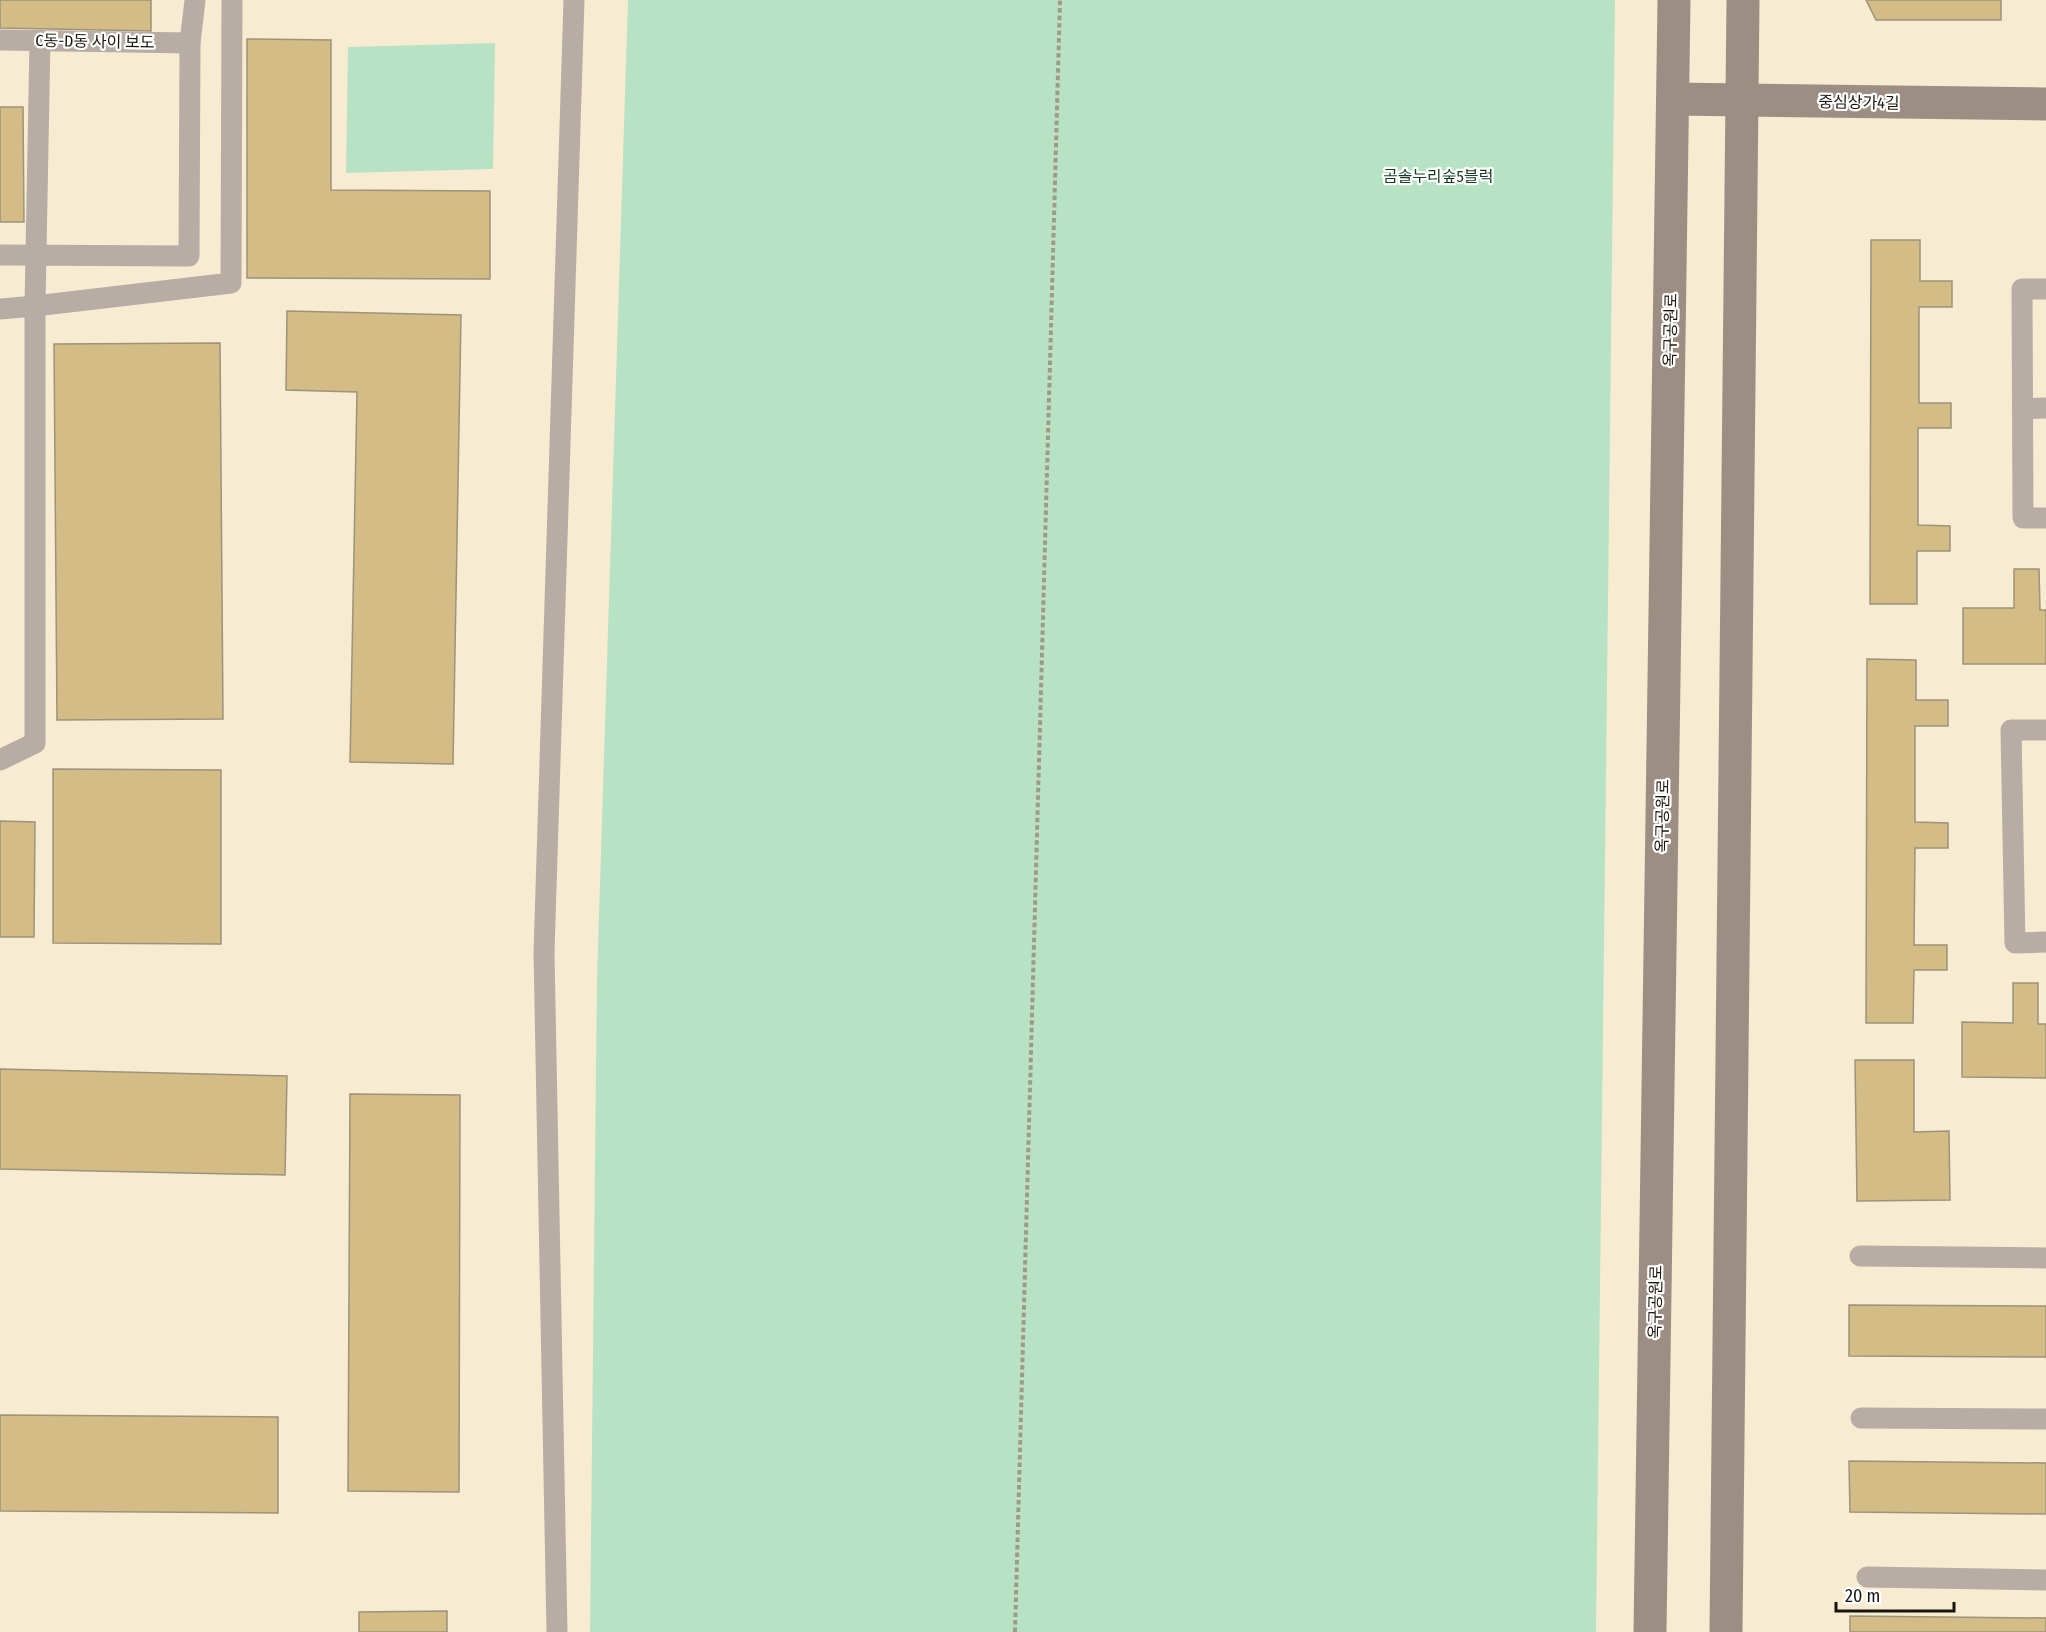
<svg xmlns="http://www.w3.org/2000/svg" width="2046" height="1632" viewBox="0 0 2046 1632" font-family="'Fira Sans Condensed','Noto Sans KR',sans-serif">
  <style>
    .green { fill: #b8e2c4 }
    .building { fill: #d3bc86; stroke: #9d937b; stroke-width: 1.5 }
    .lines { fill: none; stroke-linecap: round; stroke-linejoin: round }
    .path { stroke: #a19985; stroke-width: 4; stroke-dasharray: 4.5 3; stroke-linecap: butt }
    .lane { stroke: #b8ada5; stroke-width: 21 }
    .secondary { stroke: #9d8e83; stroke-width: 33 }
    .labels { text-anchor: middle; stroke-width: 4.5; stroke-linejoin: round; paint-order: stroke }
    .street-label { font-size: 16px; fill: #19150c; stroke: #fff }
    .park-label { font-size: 16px; fill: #133b23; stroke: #fff }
  </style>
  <rect width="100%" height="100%" fill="#f7ecd2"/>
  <g class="green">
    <polygon points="628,0 1615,0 1596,1632 590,1632 597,978"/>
    <polygon points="495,43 493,169 346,173 348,47"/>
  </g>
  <g class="building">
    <polygon points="0,0 151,0 151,31 0,28"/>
    <polygon points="1866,0 2001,0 2001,20 1876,20"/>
    <polygon points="247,39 331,40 331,190 490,191 490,279 247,278"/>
    <polygon points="0,107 23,107 24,222 0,222"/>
    <polygon points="1871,240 1920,240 1920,281 1952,281 1952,307 1919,307 1919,403 1951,403 1951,428 1918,428 1918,525 1950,526 1950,551 1917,551 1917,604 1870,604"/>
    <polygon points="287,311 461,315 453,764 350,762 357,392 286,390"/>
    <polygon points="220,343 223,719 57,720 54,344"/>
    <polygon points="2014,569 2039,569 2040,610 2046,610 2046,664 1963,664 1963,608 2014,608"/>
    <polygon points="1867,659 1916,660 1916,700 1948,700 1948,726 1915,726 1915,822 1948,823 1948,848 1915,848 1914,945 1947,945 1947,970 1914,970 1913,1023 1866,1023"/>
    <polygon points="53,769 221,770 221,944 53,943"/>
    <polygon points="0,821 35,822 34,937 0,937"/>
    <polygon points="2013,983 2038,983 2038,1024 2046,1024 2046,1078 1962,1077 1962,1022 2013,1023"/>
    <polygon points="1855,1060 1914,1060 1914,1132 1949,1131 1950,1200 1857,1201"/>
    <polygon points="0,1069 287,1076 285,1175 0,1169"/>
    <polygon points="350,1094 460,1095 459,1492 348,1491"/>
    <polygon points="1849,1305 2046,1306 2046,1357 1849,1356"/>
    <polygon points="0,1415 278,1417 278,1513 0,1511"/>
    <polygon points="1849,1461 2046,1463 2046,1514 1850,1512"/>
    <polygon points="447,1611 447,1632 359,1632 359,1612"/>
    <polygon points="1850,1616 2046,1618 2046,1632 1850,1632"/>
  </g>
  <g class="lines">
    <polyline class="path" points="1015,1632 1060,0"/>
    <g class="lane">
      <polyline points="0,40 190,43"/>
      <polyline points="0,255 189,256 190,43 195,0"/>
      <polyline points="2046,289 2022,289 2023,518 2046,518"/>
      <polyline points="0,309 35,306 40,40"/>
      <polyline points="2023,409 2046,408"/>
      <polyline points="2046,730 2011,730 2015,943 2046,942"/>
      <polyline points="0,760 35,743 35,306 231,283 232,0"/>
      <polyline points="1860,1256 2046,1258"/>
      <polyline points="1861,1418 2046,1419"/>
      <polyline points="1867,1577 2046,1580"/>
      <polyline points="557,1632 544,952 574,0"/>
    </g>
    <g class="secondary">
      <polyline points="1673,99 2046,104"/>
      <polyline points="1650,1632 1674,0"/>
      <polyline points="1726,1632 1743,0"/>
    </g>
  </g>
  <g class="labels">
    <g class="street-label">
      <text transform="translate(95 41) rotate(1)" y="6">C동-D동 사이 보도</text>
      <text transform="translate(1859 102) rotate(1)" y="6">중심상가4길</text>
      <text transform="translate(1670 330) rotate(-89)" y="6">옥구공원로</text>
      <text transform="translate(1662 816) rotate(-89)" y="6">옥구공원로</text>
      <text transform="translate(1655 1302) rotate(-89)" y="6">옥구공원로</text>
    </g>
    <g class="park-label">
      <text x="1438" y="182">곰솔누리숲5블럭</text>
    </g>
  </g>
  <path d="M1836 1602v9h118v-9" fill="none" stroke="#19150c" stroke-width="3"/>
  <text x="1845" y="1602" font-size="18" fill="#19150c" stroke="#ffffff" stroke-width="4.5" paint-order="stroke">20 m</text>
</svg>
